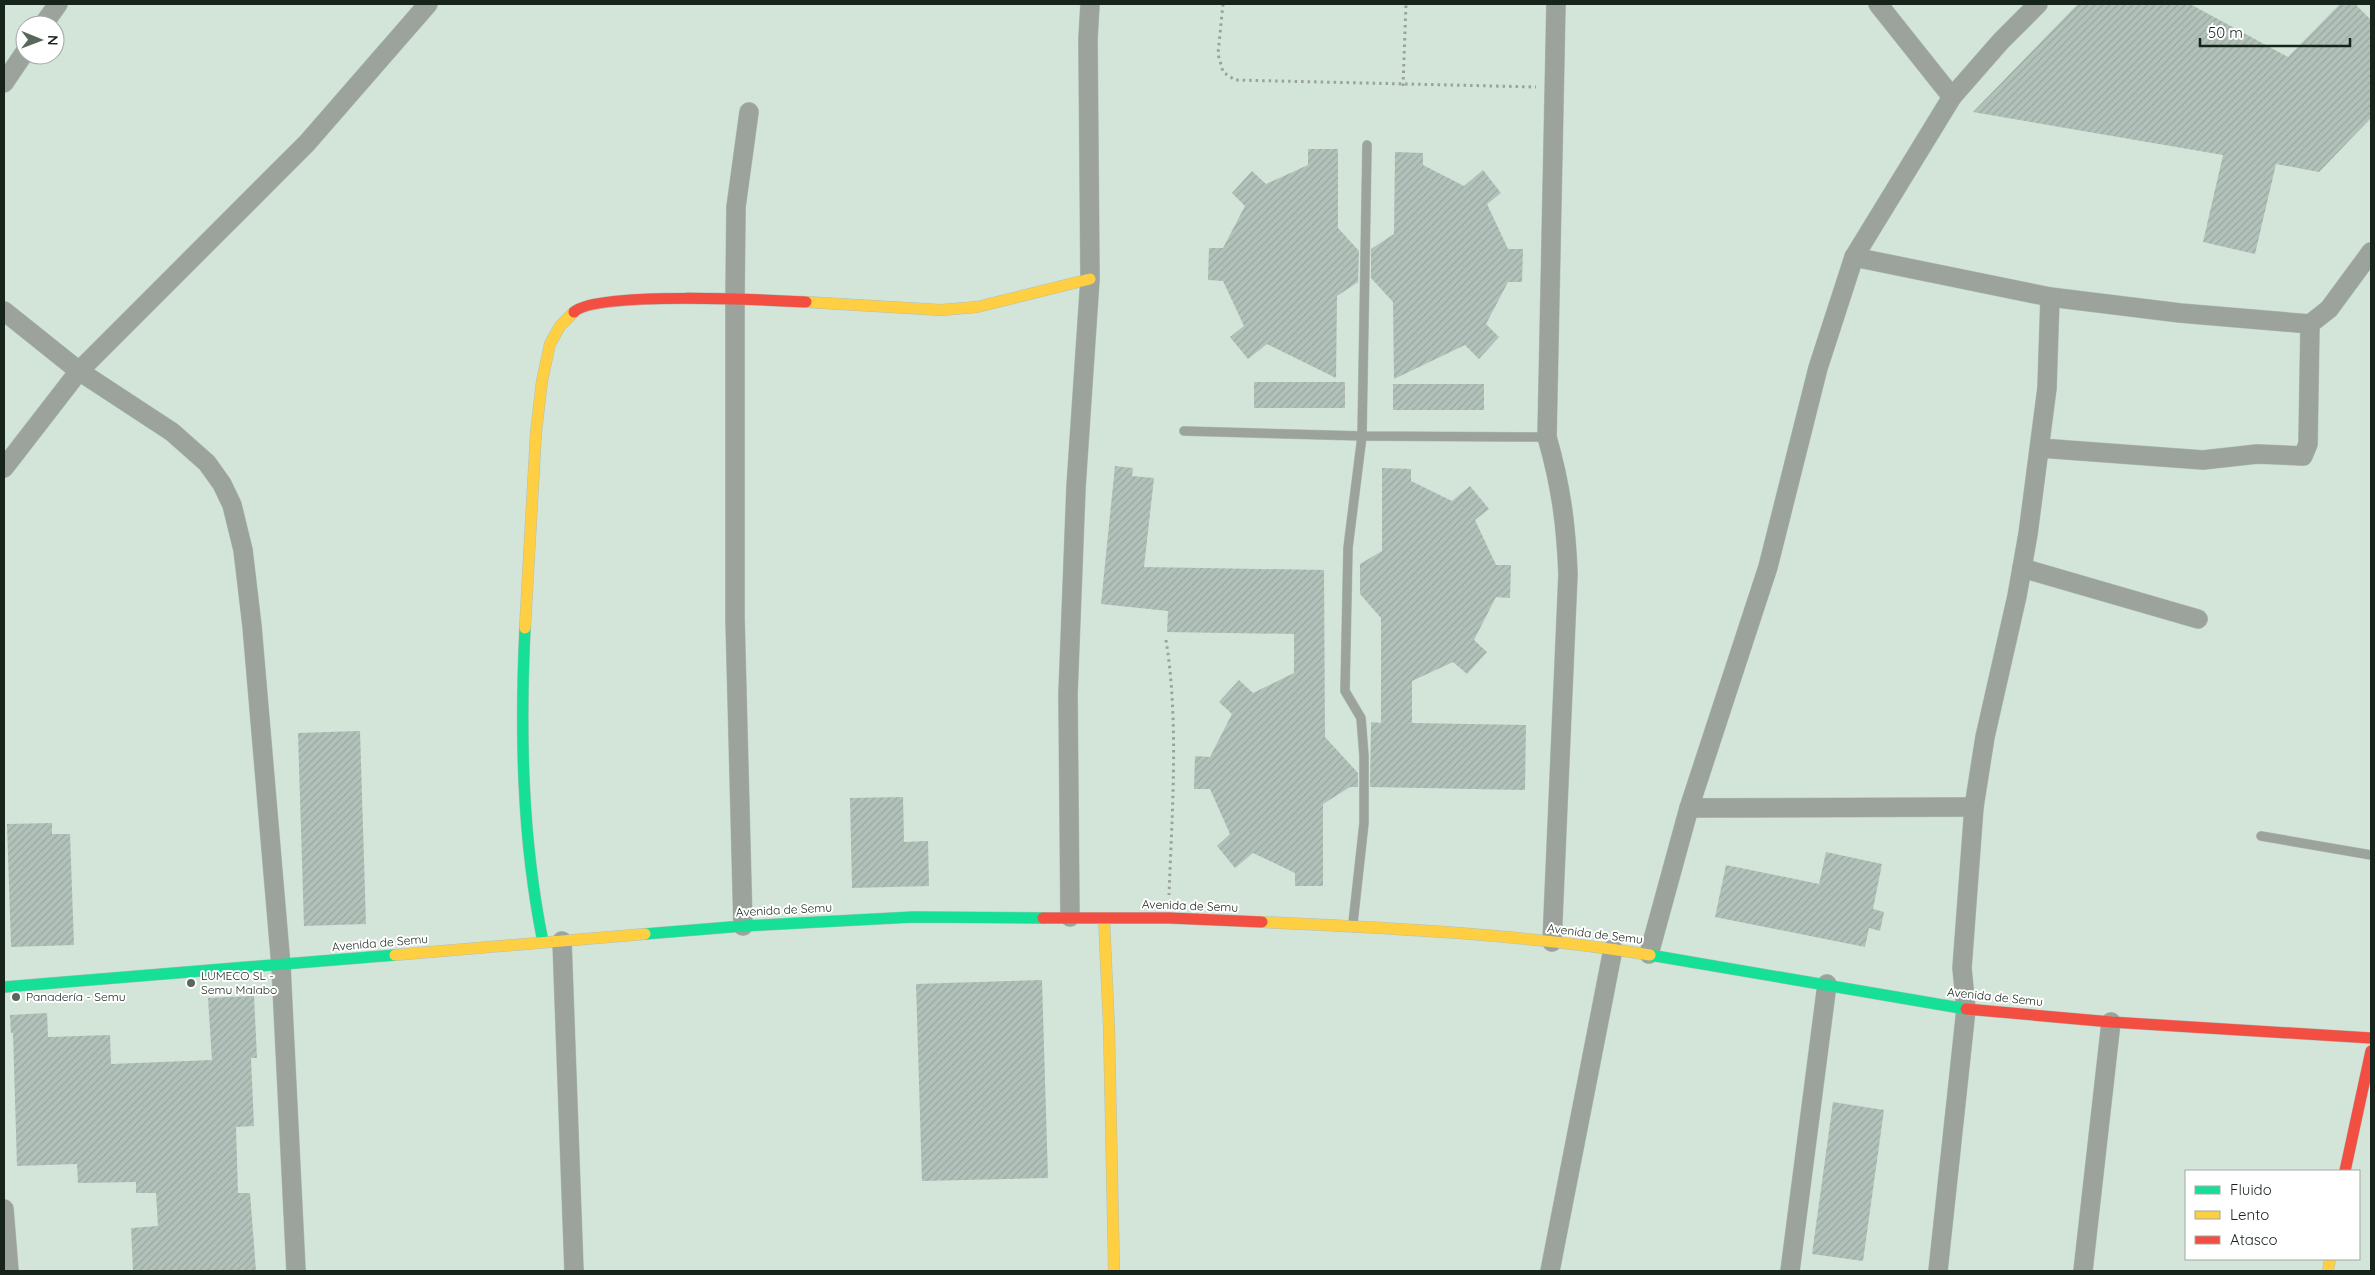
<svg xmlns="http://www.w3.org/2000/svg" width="2375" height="1275" viewBox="0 0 2375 1275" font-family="Quicksand,sans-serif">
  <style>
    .building { fill: url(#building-hatch) }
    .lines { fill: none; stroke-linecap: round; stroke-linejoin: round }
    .lane-casing { stroke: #b2c1b7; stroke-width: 10 }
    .street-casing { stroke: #b2c1b7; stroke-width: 20 }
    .fast-casing { stroke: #b2c1b7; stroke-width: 12 }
    .slow-casing { stroke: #b2c1b7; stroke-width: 12 }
    .jam-casing { stroke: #b2c1b7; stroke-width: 12 }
    .path { stroke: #9aa29b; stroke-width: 3; stroke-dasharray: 2.5 4; stroke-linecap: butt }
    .lane { stroke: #9ba39c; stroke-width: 9 }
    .street { stroke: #9ba39c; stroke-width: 19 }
    .fast { stroke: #16e098; stroke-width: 11 }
    .slow { stroke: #ffcf43; stroke-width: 11 }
    .jam { stroke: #f24e42; stroke-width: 11 }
    .poi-dot { fill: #58685d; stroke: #fff; stroke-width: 2 }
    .labels { text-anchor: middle; stroke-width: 4; stroke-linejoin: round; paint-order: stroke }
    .street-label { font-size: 12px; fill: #17241b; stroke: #fff }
    .poi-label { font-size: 12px; fill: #17241b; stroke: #fff; text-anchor: start }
  </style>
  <defs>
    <pattern id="building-hatch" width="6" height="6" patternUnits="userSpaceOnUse" patternTransform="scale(1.25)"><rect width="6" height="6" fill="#b2c2ba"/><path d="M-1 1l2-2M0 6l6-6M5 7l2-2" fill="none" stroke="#98a79f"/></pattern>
  </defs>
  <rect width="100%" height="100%" fill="#d2e5d8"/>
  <g class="building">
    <polygon points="2078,4 2190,4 2288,57 2340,4 2355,4 2371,20 2371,118 2319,172 2276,164 2255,254 2203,242 2223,155 1973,112"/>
    <polygon points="1308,149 1338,149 1338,228 1359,251 1358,282 1337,296 1336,378 1267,344 1248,359 1230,337 1244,326 1223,281 1208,280 1209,248 1223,248 1245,206 1232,193 1252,171 1266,184 1308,165"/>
    <polygon points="1395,152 1423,153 1423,165 1464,186 1483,170 1501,193 1487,204 1508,249 1523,249 1522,282 1508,282 1486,324 1499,337 1479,359 1465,345 1394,379 1393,302 1371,278 1371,249 1394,234"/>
    <rect x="1254" y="382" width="91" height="26"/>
    <rect x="1393" y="384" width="91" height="26"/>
    <polygon points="1115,466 1133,468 1132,476 1154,478 1144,567 1324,570 1325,737 1358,773 1358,787 1350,787 1323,804 1323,886 1295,886 1295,873 1253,853 1235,868 1217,846 1230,834 1210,789 1194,789 1195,756 1210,757 1232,714 1219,702 1239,680 1253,693 1294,673 1294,634 1167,632 1168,611 1101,604"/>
    <polygon points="1382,468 1411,469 1411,481 1452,501 1470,486 1489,509 1475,520 1496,565 1511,565 1510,598 1496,597 1474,640 1487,652 1467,674 1453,662 1412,681 1412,723 1526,725 1525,790 1370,787 1371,722 1381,723 1381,618 1360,594 1360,564 1382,551"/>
    <polygon points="360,731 366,924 304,926 298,733"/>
    <polygon points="903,797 904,842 928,841 929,886 852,888 850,798"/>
    <polygon points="52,823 52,834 70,834 74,945 11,947 7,824"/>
    <polygon points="1826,852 1882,864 1873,909 1884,912 1880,931 1869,928 1865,947 1715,917 1726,865 1819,884"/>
    <polygon points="1042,980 1048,1178 922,1181 916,984"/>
    <polygon points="254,996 257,1058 251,1058 254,1126 236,1127 238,1193 250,1193 256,1271 133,1271 131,1228 158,1226 156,1193 136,1193 136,1182 78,1183 77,1164 17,1166 13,1033 11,1033 10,1015 47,1013 48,1037 110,1035 111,1064 212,1060 208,998"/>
    <polygon points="1833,1102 1884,1110 1863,1261 1812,1254"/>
  </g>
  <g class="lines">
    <defs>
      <g id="lane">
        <polyline points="1184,431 1362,436 1547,437"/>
        <polyline points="2261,836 2371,855"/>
        <polyline points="1353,923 1364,823 1364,756 1361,718 1345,691 1348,548 1362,436 1367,145"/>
      </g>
      <g id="street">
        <polyline points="1878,4 1952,97"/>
        <polyline points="43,25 58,4"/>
        <polyline points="4,83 25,52"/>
        <polyline points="1854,257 2050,297 2180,313 2310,324 2329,309 2371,252"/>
        <polyline points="4,311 79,371 172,432 207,463 222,484 232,505 243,550 252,626 281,966 296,1271"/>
        <polyline points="2040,448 2203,460 2257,454 2303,456 2308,444 2310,324"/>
        <polyline points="4,468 79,371 307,143 428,4"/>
        <polyline points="2022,568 2198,619"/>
        <polyline points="1689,808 1974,807"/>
        <polyline points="1070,917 1068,694 1076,487 1090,279 1088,39 1090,4"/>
        <polyline points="743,926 735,618 735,298 736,207 749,112"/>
        <polyline points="562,941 574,1271"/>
        <path d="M1552 942 1568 574C1566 524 1561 486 1547 437L1556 4"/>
        <polyline points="1649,954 1689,808 1768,567 1818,368 1854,257 1952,97 2001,41 2038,4"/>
        <polyline points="4,1209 9,1271"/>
        <polyline points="1550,1271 1613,949"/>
        <polyline points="1790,1271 1827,984"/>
        <polyline points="1938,1271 1966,1009 1962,968 1974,807 1985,737 2017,596 2028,534 2047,388 2050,297"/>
        <polyline points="2083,1271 2111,1022"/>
      </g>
      <g id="fast">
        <path d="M525 628C520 733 522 839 543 942"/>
        <polyline points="645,934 743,926 913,917 1043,918"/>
        <polyline points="1650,955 1966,1009"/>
        <polyline points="4,987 395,955"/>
      </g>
      <g id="slow">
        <polyline points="806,302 941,310 977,307 1090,279"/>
        <polyline points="525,628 536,432 542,381 550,344 560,326 574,312"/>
        <polyline points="1104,918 1109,1028 1114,1271"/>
        <path d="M1262 922C1391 928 1523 934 1650 955"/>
        <polyline points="395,955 645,934"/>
        <polyline points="2328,1271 2330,1259"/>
      </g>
      <g id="jam">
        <path d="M574 312C595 291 770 300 806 302"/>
        <polyline points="1043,918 1169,918 1262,922"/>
        <polyline points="1966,1009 2111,1022 2371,1038"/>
        <polyline points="2345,1171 2371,1051"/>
      </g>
    </defs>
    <use href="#lane" class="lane-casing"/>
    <use href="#street" class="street-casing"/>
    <use href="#fast" class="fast-casing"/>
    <use href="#slow" class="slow-casing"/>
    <use href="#jam" class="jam-casing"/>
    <g class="path">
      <polyline points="1223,4 1218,54 1223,72 1235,80 1536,87"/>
      <polyline points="1403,86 1406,4"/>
      <path d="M1166 640C1179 721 1172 813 1169 895"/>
    </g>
    <use href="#lane" class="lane"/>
    <use href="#street" class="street"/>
    <use href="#fast" class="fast"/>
    <use href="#slow" class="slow"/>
    <use href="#jam" class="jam"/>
  </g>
  <g class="poi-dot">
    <circle cx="191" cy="983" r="5"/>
    <circle cx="16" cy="997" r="5"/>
  </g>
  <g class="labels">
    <g class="street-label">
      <text transform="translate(1190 906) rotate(2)" y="4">Avenida de Semu</text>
      <text transform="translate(784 910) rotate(-3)" y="4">Avenida de Semu</text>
      <text transform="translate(1595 934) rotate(7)" y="4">Avenida de Semu</text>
      <text transform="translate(380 943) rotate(-5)" y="4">Avenida de Semu</text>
      <text transform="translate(1995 997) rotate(6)" y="4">Avenida de Semu</text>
    </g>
    <g class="poi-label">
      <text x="201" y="980">LUMECO SL -<tspan x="201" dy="14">Semu Malabo</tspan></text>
      <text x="26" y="1001">Panadería - Semu</text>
    </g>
  </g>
  <rect width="2375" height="1275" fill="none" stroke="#17241b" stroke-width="10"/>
  <rect x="2185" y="1170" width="175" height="90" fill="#ffffff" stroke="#a2a7a4"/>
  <rect x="2195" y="1186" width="25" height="8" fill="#16e098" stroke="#a2a7a4"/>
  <text x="2230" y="1195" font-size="15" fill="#17241b">Fluido</text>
  <rect x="2195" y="1211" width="25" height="8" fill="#ffcf43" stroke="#a2a7a4"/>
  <text x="2230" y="1220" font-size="15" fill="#17241b">Lento</text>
  <rect x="2195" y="1236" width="25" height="8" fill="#f24e42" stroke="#a2a7a4"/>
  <text x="2230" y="1245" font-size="15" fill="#17241b">Atasco</text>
  <g transform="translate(40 40) rotate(91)"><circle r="24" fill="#ffffff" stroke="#a2a7a4"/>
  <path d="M0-4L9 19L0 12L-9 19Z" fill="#58685d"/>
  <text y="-8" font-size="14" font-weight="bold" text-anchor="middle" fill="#17241b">N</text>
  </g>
  <path d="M2200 38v8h150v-8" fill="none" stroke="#17241b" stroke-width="2.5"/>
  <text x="2208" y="38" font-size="15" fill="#17241b" stroke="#ffffff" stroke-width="4" paint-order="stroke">50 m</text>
</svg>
